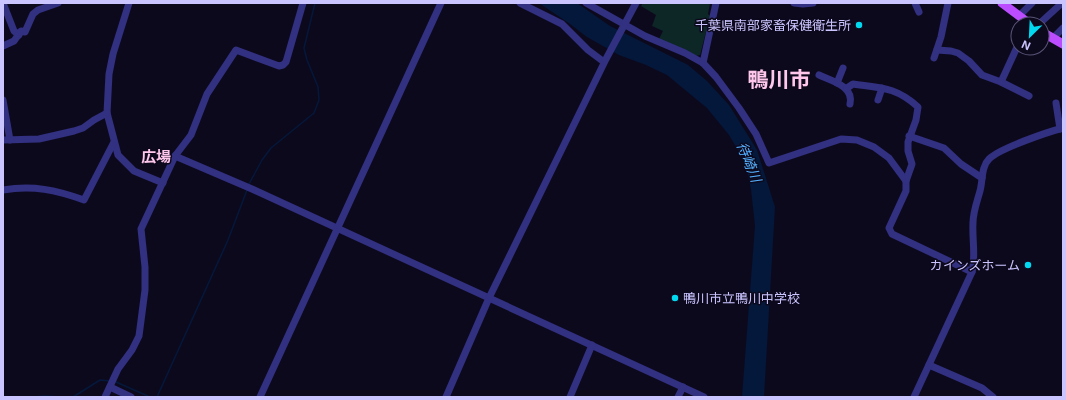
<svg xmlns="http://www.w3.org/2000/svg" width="1066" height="400" viewBox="0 0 1066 400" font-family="Inter,'Noto Sans JP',sans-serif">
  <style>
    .green { fill: #0c2726 }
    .water { fill: #04183b }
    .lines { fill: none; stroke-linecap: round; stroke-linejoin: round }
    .stream { stroke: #04183b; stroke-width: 1.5 }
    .minor { stroke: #323080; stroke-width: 7 }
    .major { stroke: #bb4cff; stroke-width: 9 }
    .poi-dot { fill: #00d9f0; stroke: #0d091d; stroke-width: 1.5 }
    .labels { text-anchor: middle; stroke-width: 3; stroke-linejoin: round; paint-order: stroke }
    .poi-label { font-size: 13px; fill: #cbc5ff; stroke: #0d091d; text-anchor: end }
    .water-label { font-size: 14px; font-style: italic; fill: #53b0ff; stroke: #0d091d }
    .quarter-label { font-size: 15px; font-weight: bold; fill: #ffc7eb; stroke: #0d091d }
    .town-label { font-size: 21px; font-weight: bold; fill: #ffc7eb; stroke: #0d091d }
  </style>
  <rect width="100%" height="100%" fill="#0d091d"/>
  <polygon class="green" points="643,3 710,3 708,14 710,16 700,55 696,56 659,39 663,31 652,26 656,15 641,6"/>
  <polygon class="water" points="539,3 577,3 610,26 688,65 707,81 729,105 757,150 775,207 764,397 742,397 755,226 751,189 745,162 729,135 707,108 667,75 646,65 619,55 587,37 570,24"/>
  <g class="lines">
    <g class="stream">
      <polyline points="249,184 262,160 271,148 314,113 319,100 318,87 307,60 304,48 315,3"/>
      <polyline points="116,382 150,397"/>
      <polyline points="34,397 44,396 61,397"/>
      <polyline points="73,397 100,380 110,381"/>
      <polyline points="157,397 228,240 247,190"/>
    </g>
    <g class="minor">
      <polyline points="3,3 14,31 19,35"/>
      <polyline points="129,3 113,54 109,74 107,113 118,155 134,171 163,183"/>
      <polyline points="520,3 562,24 588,50 604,62"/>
      <polyline points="586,3 645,36 685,53 703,63 716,77 739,108 756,134 769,163 841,139 857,140 874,147 889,158 906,181 906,191 889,228 892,234 972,272"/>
      <polyline points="794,3 803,4 813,3"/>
      <polyline points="915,3 919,12"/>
      <polyline points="1019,16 1032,3"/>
      <polyline points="1039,24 1062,3"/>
      <polyline points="1053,38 1063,28"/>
      <polyline points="3,46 14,41 21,31 25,32 33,14 38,10 58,3"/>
      <polyline points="937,50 951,51 958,53 969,61 982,75 1001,82 1029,96"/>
      <polyline points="934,58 941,37 948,3"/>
      <polyline points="703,63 716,3"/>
      <path d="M819 75C832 81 854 86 850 104"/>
      <polyline points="1001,82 1018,45"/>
      <polyline points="837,83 843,68"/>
      <path d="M847 88 853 84C881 88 896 87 918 107L916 120 908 142V151L912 164 906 181"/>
      <polyline points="3,100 10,140"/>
      <polyline points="878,100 882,88"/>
      <polyline points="1056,103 1060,129"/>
      <polyline points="909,136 944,148 961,164 982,178"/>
      <polyline points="3,140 39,139 74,131 83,128 94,120 107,113"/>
      <polyline points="175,156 252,189 704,397"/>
      <path d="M3 190C33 185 56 190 84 200L114 142"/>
      <polyline points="929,365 982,388 993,397"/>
      <polyline points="110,387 131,397"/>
      <polyline points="105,397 118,369 132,350 139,336 145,290 145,267 141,229 175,156 191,135 207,94 236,50 279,66 283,65 286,62 303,3"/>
      <polyline points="260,397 441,3"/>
      <polyline points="446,397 489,298 606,59 636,3"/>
      <polyline points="570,397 592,345"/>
      <polyline points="678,397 683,387"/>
      <path d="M914 397 972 272C976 256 972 240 973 223 973 212 977 202 980 191 983 180 981 167 989 159 1000 148 1048 132 1063 128"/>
    </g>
    <g class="major">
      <polyline points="1002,3 1030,24"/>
      <polyline points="1042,32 1063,44"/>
    </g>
  </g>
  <g class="poi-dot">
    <circle cx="859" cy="25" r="4"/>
    <circle cx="1028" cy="265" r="4"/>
    <circle cx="675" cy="298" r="4"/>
  </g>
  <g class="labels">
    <g class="poi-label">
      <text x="851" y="30">千葉県南部家畜保健衛生所</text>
      <text x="1020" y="270">カインズホーム</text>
      <text x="683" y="303" text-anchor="start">鴨川市立鴨川中学校</text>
    </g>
    <g class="water-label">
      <text transform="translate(749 162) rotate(68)" y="5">待崎川</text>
    </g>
    <g class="quarter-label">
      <text x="156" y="162">広場</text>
    </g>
    <g class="town-label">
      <text x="779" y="87">鴨川市</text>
    </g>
  </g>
  <rect width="1066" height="400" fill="none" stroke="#cbc5ff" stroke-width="8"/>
  <g transform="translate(1030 36) rotate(204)"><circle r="19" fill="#0d091d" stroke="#595477"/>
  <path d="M0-3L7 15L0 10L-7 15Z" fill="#00d9f0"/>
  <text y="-6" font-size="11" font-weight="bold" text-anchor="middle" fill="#cbc5ff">N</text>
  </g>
</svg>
